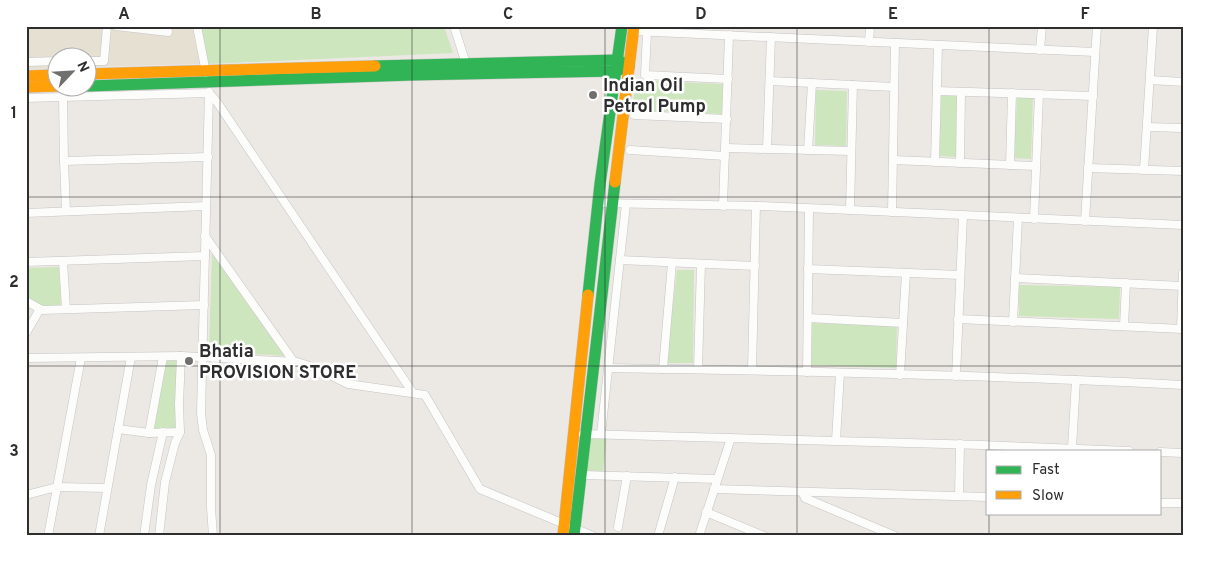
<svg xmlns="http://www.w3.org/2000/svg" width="1209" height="562" viewBox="0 0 1209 562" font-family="Overpass,sans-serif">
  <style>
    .education { fill: #e6e0d3 }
    .green { fill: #cee6be }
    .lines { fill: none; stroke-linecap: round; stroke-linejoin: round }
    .street-casing { stroke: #c5c4c5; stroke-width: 9 }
    .fast-casing { stroke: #c5c4c5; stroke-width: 12 }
    .slow-casing { stroke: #c5c4c5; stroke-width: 12 }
    .street { stroke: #fcfcfb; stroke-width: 8 }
    .fast { stroke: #30b455; stroke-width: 11 }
    .slow { stroke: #ff9f0a; stroke-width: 11 }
    .grid { fill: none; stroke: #2e2e2e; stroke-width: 1; stroke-opacity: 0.55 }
    .poi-dot { fill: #706f6e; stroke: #fff; stroke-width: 2 }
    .labels { text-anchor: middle; stroke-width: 5; stroke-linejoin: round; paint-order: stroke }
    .poi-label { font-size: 18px; font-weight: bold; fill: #2e2e2e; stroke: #fff; text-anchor: start }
    .neatline { fill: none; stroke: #2e2e2e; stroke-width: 2 }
    .grid-label { font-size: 16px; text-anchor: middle; font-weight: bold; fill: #2e2e2e }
  </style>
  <rect width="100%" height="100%" fill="#ece8e4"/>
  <polygon class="education" points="26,26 192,26 200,64 88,67 88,58 58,58 57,68 26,69"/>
  <g class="green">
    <polygon points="200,26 444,26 453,53 208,64"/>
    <polygon points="635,80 723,84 722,114 633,110"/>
    <polygon points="816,90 847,91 846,146 815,145"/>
    <polygon points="941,94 959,95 957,157 939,156"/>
    <polygon points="1017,98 1033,98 1031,159 1014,158"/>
    <polygon points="212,253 285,356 209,351"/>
    <polygon points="59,267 61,305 44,307 26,297 26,268"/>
    <polygon points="677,270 694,270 693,363 666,363"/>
    <polygon points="1019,285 1120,287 1119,319 1019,316"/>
    <polygon points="812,323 897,326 896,368 811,365"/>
    <polygon points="163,357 179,359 177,432 149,433"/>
    <polygon points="588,436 607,436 603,473 584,473"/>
  </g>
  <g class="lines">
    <defs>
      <g id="street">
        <polyline points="116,26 168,32"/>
        <polyline points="197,26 206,73"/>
        <polyline points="454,26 467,67"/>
        <polyline points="633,31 1095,52"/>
        <polyline points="647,32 645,75 728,79"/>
        <polyline points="869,42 870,26"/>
        <polyline points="1040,50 1042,26"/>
        <polyline points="88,61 104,61 107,26"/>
        <polyline points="26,62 58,61"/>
        <polyline points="1150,80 1183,82"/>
        <polyline points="770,81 894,87"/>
        <polyline points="937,91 1093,96"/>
        <polyline points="209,92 201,413 203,430 211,455 211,508 213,536"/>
        <polyline points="63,97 64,161 66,211"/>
        <polyline points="26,98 209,93 217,102 413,393"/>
        <polyline points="634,115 727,119"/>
        <polyline points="1147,127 1183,128"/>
        <polyline points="726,148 851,151"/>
        <polyline points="767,149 771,37"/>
        <polyline points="630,150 725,156"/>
        <polyline points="808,150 812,83"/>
        <polyline points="893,160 1035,166"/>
        <polyline points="64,161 208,157"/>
        <polyline points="935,162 938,45"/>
        <polyline points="960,163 961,92"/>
        <polyline points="1010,165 1012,93"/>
        <polyline points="1088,168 1183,171"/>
        <polyline points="1144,170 1153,26"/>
        <polyline points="598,203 760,206 1183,225"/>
        <polyline points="723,206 729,35"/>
        <polyline points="850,210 853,85"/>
        <polyline points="892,212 895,43"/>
        <polyline points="26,213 206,206"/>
        <polyline points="1034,219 1039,94"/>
        <polyline points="1085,221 1097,26"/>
        <polyline points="205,236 294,362"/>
        <polyline points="620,260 755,266"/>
        <polyline points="63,261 66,309"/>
        <polyline points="26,262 205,256"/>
        <polyline points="808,269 960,275"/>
        <polyline points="1015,278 1182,286"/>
        <polyline points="26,301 42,310 204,305"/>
        <polyline points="808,318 903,323"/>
        <polyline points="958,319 1183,329"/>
        <polyline points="1013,322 1018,218"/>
        <polyline points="1124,326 1126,283"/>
        <polyline points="1181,329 1183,273"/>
        <polyline points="26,333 40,309"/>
        <polyline points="26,358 181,356 297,362 313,367 348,384 425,395 480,489 593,536"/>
        <path d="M608 368C800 371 991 375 1183 385"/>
        <polyline points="663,369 672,263"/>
        <polyline points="698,369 701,264"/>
        <polyline points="752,370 756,206"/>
        <polyline points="807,372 809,209"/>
        <polyline points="900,375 906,273"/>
        <polyline points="956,376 963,216"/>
        <polyline points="118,429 149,433 163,357"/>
        <polyline points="149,433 180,432"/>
        <polyline points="583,434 982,445 1129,451"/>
        <polyline points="601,434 626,204"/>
        <polyline points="836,440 840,373"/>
        <polyline points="1072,448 1076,380"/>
        <polyline points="1160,452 1183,453"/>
        <polyline points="582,475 717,479"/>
        <polyline points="714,489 988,497"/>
        <polyline points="803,493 805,498 895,536"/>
        <polyline points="26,495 57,487 107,488"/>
        <polyline points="959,496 960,444"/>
        <polyline points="1160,503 1183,503"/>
        <polyline points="706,512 764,536"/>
        <polyline points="618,527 627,476"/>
        <polyline points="48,536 81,358"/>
        <polyline points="99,536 131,357"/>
        <polyline points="144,536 151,485 163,432"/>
        <polyline points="159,536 165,482 175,443 180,432 179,404 181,356"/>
        <polyline points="658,536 675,477"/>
        <polyline points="699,536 731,438"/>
      </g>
      <g id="fast">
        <polyline points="375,66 618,60 629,66"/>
        <polyline points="88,86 411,75 616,71 629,66"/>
        <polyline points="588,295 600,184 622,26"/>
        <polyline points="574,536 615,182"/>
      </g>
      <g id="slow">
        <polyline points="88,74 375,66"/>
        <polyline points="26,76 58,75"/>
        <polyline points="26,87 58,86"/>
        <polyline points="615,182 634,26"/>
        <polyline points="563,536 588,295"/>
      </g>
    </defs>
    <use href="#street" class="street-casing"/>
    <use href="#fast" class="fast-casing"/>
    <use href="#slow" class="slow-casing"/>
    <use href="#street" class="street"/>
    <use href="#fast" class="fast"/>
    <use href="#slow" class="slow"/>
  </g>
  <path class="grid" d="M220 26V536M412 26V536M605 26V536M797 26V536M989 26V451M26 197H1183M26 366H1183M989 513V536"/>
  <g class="poi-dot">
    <circle cx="593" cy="95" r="5"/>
    <circle cx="189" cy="361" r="5"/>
  </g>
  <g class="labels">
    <g class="poi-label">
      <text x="603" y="91">Indian Oil<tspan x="603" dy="21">Petrol Pump</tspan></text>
      <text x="199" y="357">Bhatia<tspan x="199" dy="21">PROVISION STORE</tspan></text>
    </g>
  </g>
  <rect width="1209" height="562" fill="none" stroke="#ffffff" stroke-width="55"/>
  <rect x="986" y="450" width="175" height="65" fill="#ffffff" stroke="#ababab"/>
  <rect x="996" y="466" width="25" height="8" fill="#30b455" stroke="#ababab"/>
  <text x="1032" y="474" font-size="15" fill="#2e2e2e">Fast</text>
  <rect x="996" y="491" width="25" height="8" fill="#ff9f0a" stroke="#ababab"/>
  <text x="1032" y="500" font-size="15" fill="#2e2e2e">Slow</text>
  <g transform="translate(72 72) rotate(65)"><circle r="24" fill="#ffffff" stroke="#ababab"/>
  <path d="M0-4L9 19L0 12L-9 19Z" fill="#706f6e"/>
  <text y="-8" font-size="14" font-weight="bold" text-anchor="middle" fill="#2e2e2e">N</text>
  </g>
  <rect x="28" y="28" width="1154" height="506" class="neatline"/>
  <g class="grid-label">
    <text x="124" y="19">A</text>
    <text x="316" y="19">B</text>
    <text x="508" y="19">C</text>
    <text x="701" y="19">D</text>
    <text x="893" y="19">E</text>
    <text x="1085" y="19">F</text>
    <text x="14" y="118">1</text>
    <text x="14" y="287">2</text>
    <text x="14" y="456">3</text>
  </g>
</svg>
